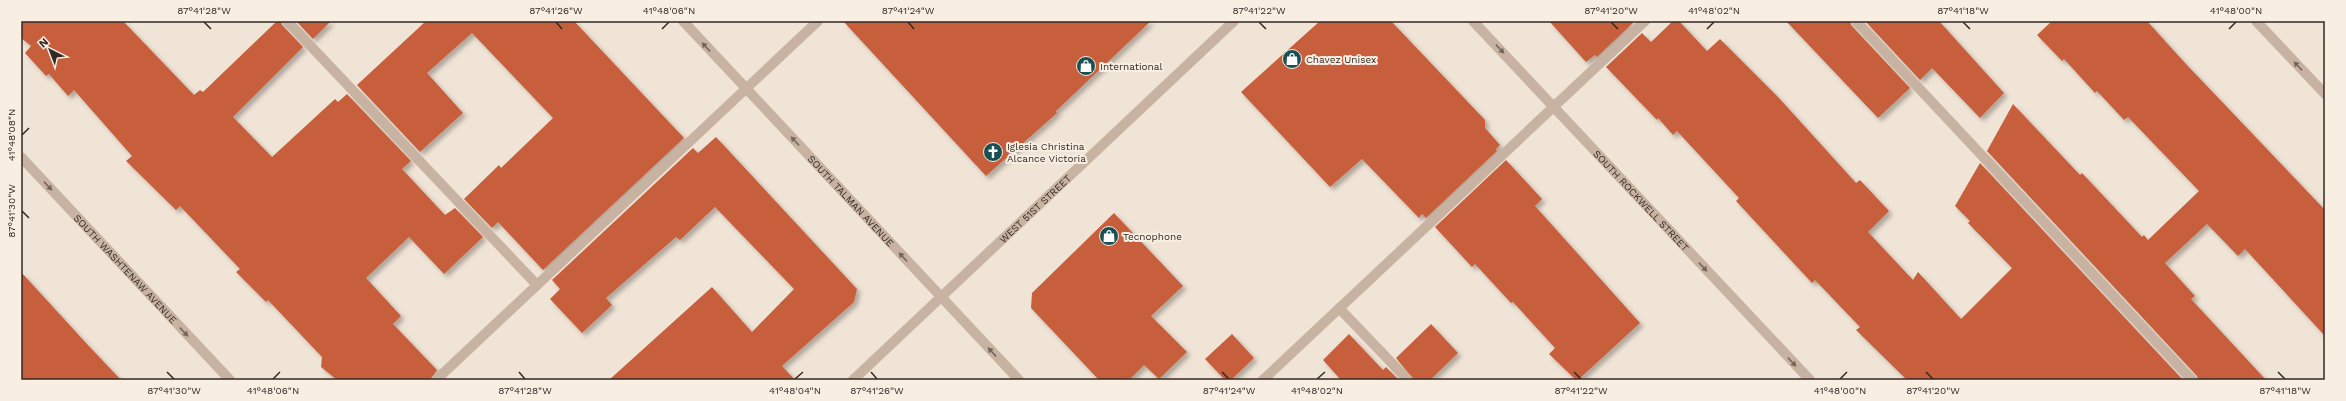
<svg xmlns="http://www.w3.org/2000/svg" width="2346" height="401" viewBox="0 0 2346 401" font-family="'Work Sans',sans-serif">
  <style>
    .building { fill: #c75e3d; filter: url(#shadow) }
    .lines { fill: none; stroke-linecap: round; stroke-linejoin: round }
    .minor { stroke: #c8b3a2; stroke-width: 10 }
    .oneway { fill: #76675d }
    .ticks { fill: none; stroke: #332925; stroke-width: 1.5 }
    .labels { text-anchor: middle; stroke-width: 4; stroke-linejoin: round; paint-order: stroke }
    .poi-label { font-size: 10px; fill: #332925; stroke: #f9eee2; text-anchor: start }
    .street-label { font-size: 10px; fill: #332925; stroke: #f9eee2 }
    .neatline { fill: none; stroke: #332925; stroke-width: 1.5 }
    .ticks-label { font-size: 10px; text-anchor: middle; fill: #332925 }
  </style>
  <defs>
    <filter id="shadow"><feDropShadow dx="3.5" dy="3.5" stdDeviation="2" flood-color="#0004"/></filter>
  </defs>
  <rect width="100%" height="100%" fill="#f0e4d6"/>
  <g class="building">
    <polygon points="21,21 123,21 194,95 200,90 203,92 277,21 281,21 282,25 303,47 233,117 272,157 335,99 338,102 347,94 411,161 402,169 445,215 455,208 483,237 444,274 409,237 366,278 401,316 393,324 437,370 430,380 337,380 321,367 322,357 268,300 266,302 236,272 240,269 180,206 176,210 126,161 132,156 74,90 68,96 49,74 46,76 25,53 31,46 21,38"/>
    <polygon points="296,21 331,21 313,39"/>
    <polygon points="426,21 574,21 684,138 543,270 498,222 492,228 464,199 499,165 501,168 553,118 472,33 427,73 463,113 420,152 357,85"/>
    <polygon points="843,21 1151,21 1056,111 1057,113 986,176"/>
    <polygon points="1320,21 1391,21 1485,120 1485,128 1500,145 1496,149 1497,151 1426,218 1422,214 1419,218 1362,159 1330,187 1241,92"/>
    <polygon points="1549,21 1632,21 1633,23 1597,57 1595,55 1586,62"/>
    <polygon points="1673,21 1679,21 1707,51 1720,39 1779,98 1856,183 1860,180 1889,211 1868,232 1913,280 1918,272 1961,319 2012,268 1968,223 1970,221 1955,206 1980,163 2183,380 1907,380 1856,330 1860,327 1815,280 1812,283 1736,201 1739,198 1677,131 1673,135 1658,118 1657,120 1606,67 1642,33 1651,42"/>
    <polygon points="1786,21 1850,21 1851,25 1910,88 1878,118"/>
    <polygon points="1865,21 1939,21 2004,93 1980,118 1932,68 1920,80"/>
    <polygon points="2052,21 2147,21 2185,63 2325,210 2325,336 2245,249 2238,256 2207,224 2165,263 2195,296 2191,299 2266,380 2198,380 2197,376 1987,151 2013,104 2080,175 2082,173 2142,237 2144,235 2148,240 2199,191 2128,117 2124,120 2097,91 2095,93 2064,59 2062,61 2037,35"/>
    <polygon points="716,137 857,289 854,302 782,366 795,380 609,380 712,287 752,332 794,289 715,207 680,240 676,237 606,298 612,305 582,333 550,299 560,289 552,280 693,148 698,153"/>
    <polygon points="1506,160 1542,199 1535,206 1640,323 1578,380 1576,380 1549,354 1555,348 1513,302 1511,303 1475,264 1472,267 1435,227"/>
    <polygon points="1114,213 1183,286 1151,316 1187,352 1159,379 1144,365 1129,380 1099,380 1031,308 1032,293"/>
    <polygon points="21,272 86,343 121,380 21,380"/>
    <polygon points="1431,324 1458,353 1430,380 1414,380 1396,358"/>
    <polygon points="1232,334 1254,358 1231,380 1225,380 1205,359"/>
    <polygon points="1349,334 1383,370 1386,367 1399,380 1341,380 1323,360"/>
  </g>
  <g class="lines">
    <g class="minor">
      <polyline points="287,21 537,285"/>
      <path id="s1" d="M683 21 1019 380"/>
      <path id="s2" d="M1473 21 1810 380"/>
      <polyline points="1856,21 2192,380"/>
      <polyline points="2256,21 2325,94"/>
      <path id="s3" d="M21 157 230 380"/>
      <polyline points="1339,308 1408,380"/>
      <polyline points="436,380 818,21"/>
      <path id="s4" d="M853 380 1234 21"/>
      <polyline points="1263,380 1645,21"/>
    </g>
  </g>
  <defs><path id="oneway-solid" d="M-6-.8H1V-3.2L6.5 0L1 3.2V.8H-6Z"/></defs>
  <g class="oneway">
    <use href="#oneway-solid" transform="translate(706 47) rotate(-133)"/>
    <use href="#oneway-solid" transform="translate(1500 49) rotate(47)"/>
    <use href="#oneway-solid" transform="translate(2298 66) rotate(-133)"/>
    <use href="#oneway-solid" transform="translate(795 141) rotate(-133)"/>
    <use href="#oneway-solid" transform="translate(48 186) rotate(47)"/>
    <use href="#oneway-solid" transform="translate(903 257) rotate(-133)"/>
    <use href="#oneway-solid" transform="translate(1703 267) rotate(47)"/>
    <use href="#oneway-solid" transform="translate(184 332) rotate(47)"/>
    <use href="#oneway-solid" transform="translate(992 352) rotate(-133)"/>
    <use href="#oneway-solid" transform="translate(1792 362) rotate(47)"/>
  </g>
  <path class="ticks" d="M204 22 211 29M556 22 562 29M908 22 914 29M1259 22 1266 29M1611 22 1618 29M1963 22 1970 29M662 29 669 22M1707 29 1714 22M2229 29 2236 22M22 135 29 128M22 211 29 218M167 372 174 379M519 372 525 379M871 372 877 379M1222 372 1229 379M1574 372 1581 379M1926 372 1933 379M2278 372 2285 379M273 379 280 372M795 379 803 372M1317 379 1325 372M1840 379 1847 372"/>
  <defs>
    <symbol id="shop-disc" viewBox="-11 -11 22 22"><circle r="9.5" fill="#1a5054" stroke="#f9eee2"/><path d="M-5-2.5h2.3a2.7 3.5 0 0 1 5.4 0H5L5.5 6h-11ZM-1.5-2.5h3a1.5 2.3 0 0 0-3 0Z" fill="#fff"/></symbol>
    <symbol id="church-disc" viewBox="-11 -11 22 22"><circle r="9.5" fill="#1a5054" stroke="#f9eee2"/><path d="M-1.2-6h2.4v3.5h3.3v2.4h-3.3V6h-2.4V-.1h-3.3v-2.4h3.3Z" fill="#fff"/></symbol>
  </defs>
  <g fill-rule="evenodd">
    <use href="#shop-disc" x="1281" y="48" width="22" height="22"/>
    <use href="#shop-disc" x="1075" y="55" width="22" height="22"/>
    <use href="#church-disc" x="982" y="141" width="22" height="22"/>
    <use href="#shop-disc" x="1098" y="225" width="22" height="22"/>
  </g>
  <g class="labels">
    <g class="poi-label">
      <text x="1306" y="63">Chavez Unisex</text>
      <text x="1100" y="70">International</text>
      <text x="1007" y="150">Iglesia Christina<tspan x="1007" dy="12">Alcance Victoria</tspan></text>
      <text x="1123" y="240">Tecnophone</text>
    </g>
    <g class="street-label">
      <text dy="4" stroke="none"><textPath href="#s1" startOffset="246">SOUTH TALMAN AVENUE</textPath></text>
      <text dy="4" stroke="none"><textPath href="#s2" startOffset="246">SOUTH ROCKWELL STREET</textPath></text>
      <text dy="4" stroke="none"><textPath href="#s4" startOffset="250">WEST 51ST STREET</textPath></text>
      <text dy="4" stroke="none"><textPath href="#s3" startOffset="153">SOUTH WASHTENAW AVENUE</textPath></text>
    </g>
  </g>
  <rect width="2346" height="401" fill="none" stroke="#f9eee2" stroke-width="44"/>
  <g transform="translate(50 50) rotate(318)" stroke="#f9eee2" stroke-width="3" paint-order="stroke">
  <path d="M0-3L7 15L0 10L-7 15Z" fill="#332925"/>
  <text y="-6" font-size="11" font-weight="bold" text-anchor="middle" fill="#332925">N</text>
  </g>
  <rect x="22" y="22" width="2302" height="357" class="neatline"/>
  <g class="ticks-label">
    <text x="204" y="14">87°41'28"W</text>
    <text x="556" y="14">87°41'26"W</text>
    <text x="669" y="14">41°48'06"N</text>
    <text x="908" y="14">87°41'24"W</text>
    <text x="1259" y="14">87°41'22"W</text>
    <text x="1611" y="14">87°41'20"W</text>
    <text x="1714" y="14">41°48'02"N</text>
    <text x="1963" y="14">87°41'18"W</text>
    <text x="2236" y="14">41°48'00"N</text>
    <text transform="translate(11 135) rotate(-90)" y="4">41°48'08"N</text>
    <text transform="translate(11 211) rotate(-90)" y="4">87°41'30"W</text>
    <text x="174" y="394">87°41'30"W</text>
    <text x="273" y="394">41°48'06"N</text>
    <text x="525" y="394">87°41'28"W</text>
    <text x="795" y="394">41°48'04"N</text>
    <text x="877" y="394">87°41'26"W</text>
    <text x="1229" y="394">87°41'24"W</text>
    <text x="1317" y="394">41°48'02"N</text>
    <text x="1581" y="394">87°41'22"W</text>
    <text x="1840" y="394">41°48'00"N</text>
    <text x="1933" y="394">87°41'20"W</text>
    <text x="2285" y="394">87°41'18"W</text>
  </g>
</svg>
